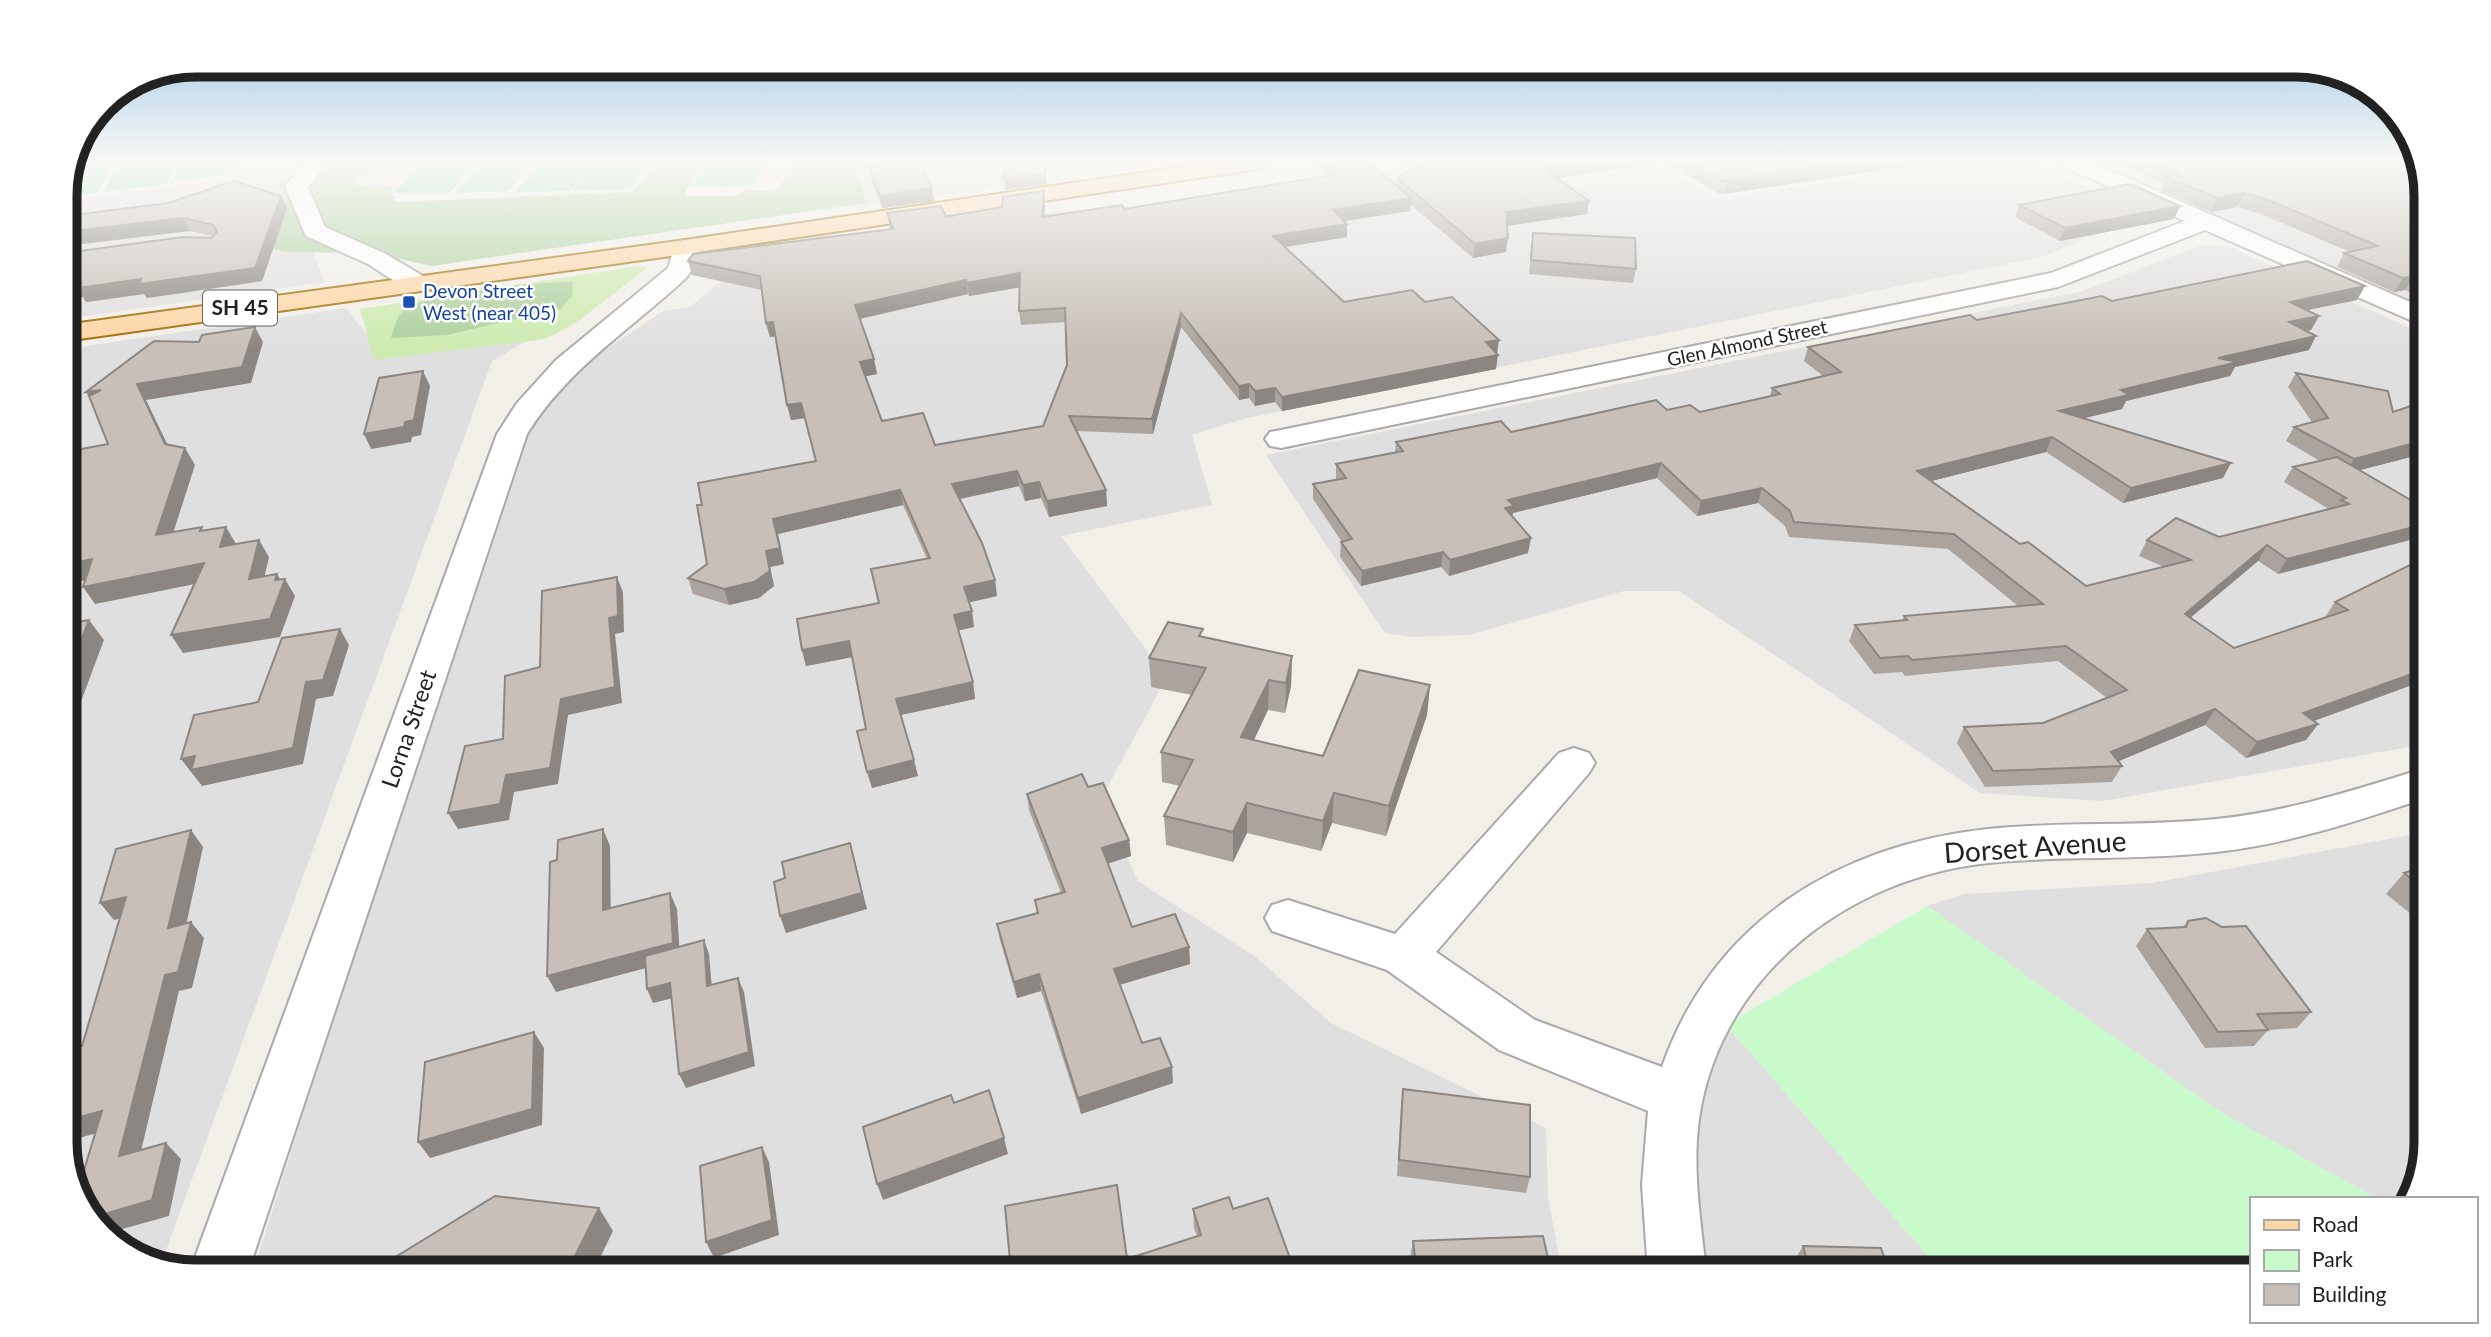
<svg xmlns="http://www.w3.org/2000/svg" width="2491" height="1337" viewBox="0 0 2491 1337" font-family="Lato,sans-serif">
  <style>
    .residential { fill: #e0dfdf }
    .grass { fill: #cdebb0 }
    .forest { fill: #add19e }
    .park { fill: #c8facc }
    .pitch { fill: #88e0be }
    .parking { fill: #e2e2e2 }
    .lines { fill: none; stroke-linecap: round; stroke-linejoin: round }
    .minor-casing { stroke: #a9a9a9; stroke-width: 4 }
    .major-casing { stroke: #a06b00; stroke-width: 4 }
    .minor { fill: #fff; fill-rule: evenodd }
    .major { fill: #fcd6a4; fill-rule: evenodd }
    .wall { fill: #aba49e; fill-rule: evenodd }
    .shaded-wall { fill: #8b8681 }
    .building { fill: #c7bfb8; stroke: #8b8681; stroke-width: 2; fill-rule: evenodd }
    .transit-dot { fill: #1a4fb4; stroke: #fff; stroke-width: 2.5 }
    .labels { text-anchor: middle; stroke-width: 5; stroke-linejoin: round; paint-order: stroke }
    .far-transit-label { font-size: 19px; fill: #164399; stroke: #fff; text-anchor: start }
    .far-street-label { font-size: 19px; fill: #222; stroke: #fff }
    .shield { fill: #fff; stroke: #646464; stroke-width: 2 }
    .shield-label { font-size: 21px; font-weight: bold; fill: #222 }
    .street-label { font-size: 23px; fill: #222; stroke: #fff }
    .near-street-label { font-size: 28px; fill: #222; stroke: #fff }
    .rim { fill: none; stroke: #222; stroke-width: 9 }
  </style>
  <rect width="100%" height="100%" fill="#f2efe9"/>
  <g class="residential">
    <polygon points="841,162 1175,162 861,207"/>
    <polygon points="1422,162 1651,162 1719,198 1876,175 1860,162 2029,162 2137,209 2138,218 2042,257 1243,419 1192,435 1212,505 1061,536 1167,677 1101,799 1138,881 1257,958 1331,1023 1546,1128 1548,1198 1562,1272 253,1272 523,415 536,397 663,311 690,307 746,261 885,231 1081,208 1087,215"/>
    <polygon points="2083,162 2417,162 2426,187 2426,311"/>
    <polygon points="280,172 325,282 65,319 65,200"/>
    <polygon points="2202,245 2227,246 2426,335 2426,744 2103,801 1980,793 1679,591 1624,591 1469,635 1412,637 1385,633 1266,455 2083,291"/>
    <polygon points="346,308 369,337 541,333 492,361 161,1264 137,1259 87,1215 65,1151 65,349"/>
    <polygon points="2426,832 2426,1142 2413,1199 2378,1199 2222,1113 1927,906 1964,894 2152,883"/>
    <polygon points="1726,1025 1942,1272 1670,1272 1658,1213"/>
  </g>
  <polygon class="grass" points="638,266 647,268 577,322 545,339 374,360 360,309"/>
  <g class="forest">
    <polygon points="327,162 371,162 373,172 390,180 395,202 632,192 656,162 706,162 686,190 686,196 734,196 747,190 775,191 799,162 856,162 866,203 431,266 374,253 284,252 239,237 286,199 279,182 314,172"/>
    <path d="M573 282 572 296 561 309 446 335 391 338C394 328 397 315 405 309 432 291 539 282 573 282Z"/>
  </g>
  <polygon class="park" points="1927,906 2222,1113 2378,1199 2251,1199 2251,1272 1942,1272 1726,1025"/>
  <g class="pitch">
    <polygon points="77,162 114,162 98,193 65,197 65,187"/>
    <polygon points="119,162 176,162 167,184 103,192"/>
    <polygon points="180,162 236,162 232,174 171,182"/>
    <polygon points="426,162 479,162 449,193 392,193"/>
    <polygon points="485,162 536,162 508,191 453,193"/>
    <polygon points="542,162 652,162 632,189 572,191 593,164 570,191 515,192"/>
    <polygon points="708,162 769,162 754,185 691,186"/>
  </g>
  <polygon class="parking" points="378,162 417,162 391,185 374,189 354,184"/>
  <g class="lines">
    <defs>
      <g id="minor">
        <polygon points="305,162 328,162 308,187 325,227 386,254 423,276 427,282 423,288 405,288 368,264 306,236 285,186"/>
        <polygon points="2062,162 2091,162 2426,309 2426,327 2205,230 2058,287 1281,448 1270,446 1265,439 1270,432 1281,430 2051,273 2185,221 2065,167"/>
        <path d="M685 240 694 242C703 255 694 267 686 278 631 329 567 369 527 434L248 1272 190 1271 497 434 517 403 556 360 668 268 676 242Z"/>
        <path d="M1574 748 1589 753 1595 763 1589 773 1436 952 1535 1020 1662 1067C1713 921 1839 845 1988 829 2064 821 2140 827 2216 819 2288 812 2357 789 2426 768V798C2357 821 2289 844 2216 852 2141 861 2065 855 1989 863 1850 877 1720 974 1699 1119 1692 1171 1701 1221 1706 1272H1648L1642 1185 1648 1111 1499 1050 1387 970 1272 931 1265 918 1272 905 1288 900 1395 934 1559 753Z"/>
      </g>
      <polygon id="major" points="1215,162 1270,162 1259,169 685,254 65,341 65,325 685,240"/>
    </defs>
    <use href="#minor" class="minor-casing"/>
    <use href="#major" class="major-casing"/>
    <use href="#minor" class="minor"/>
    <use href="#major" class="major"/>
  </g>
  <g class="wall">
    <path d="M1313 162H1369L1396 185 1397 178 1659 162 1558 178 1589 201 1587 214 1507 226 1506 252 1473 258 1410 204V211L1344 221 1347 237 1285 247 1344 302H1425L1497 354 1496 369 1282 411 1275 402 1255 406 1249 398 1239 400 1181 327 1153 434 1077 431 1106 490 1107 506 1049 517 1041 498 1025 501 1019 486 959 499 995 580 997 596 969 602 974 627 958 630 973 682 975 699 901 715 918 776 872 788 866 729 852 657 806 666 802 650 879 603 927 559 903 505 778 534 784 564 770 567 774 586 759 598 729 605 693 594 688 578 707 564 702 505 816 461 805 418 791 420 787 405 775 336 770 337 766 323 762 290 692 275 688 261 890 229 887 213 946 217 1002 207 1044 191 1045 203 1044 217 1124 209 1328 176ZM1020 287 1019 311 1021 325 1066 322 1067 365 1043 426 935 445 882 421 865 376 877 374 874 359 860 319 968 294 969 296Z"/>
    <polygon points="1664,162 1933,162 1724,194 1719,194"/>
    <polygon points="2115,162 2417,162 2426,187 2426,299 2405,290 2394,292 2337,267 2344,253 2350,252 2261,214 2237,207 2211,212 2161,190 2164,183"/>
    <polygon points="868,166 932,188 934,201 882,208 871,179"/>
    <polygon points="281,196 287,208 262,281 147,298 144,294 86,302 83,297 211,238 213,236 190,231 65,246 65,209 71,208 74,214"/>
    <polygon points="2019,205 2174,219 2060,241 2015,217"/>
    <polygon points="1533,233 1636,269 1633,283 1529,274"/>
    <polygon points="2357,300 2307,310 2319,316 2311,330 2306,331 2309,350 2235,367 2230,376 2126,401 2122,409 2083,418 2223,478 2123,503 2046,452 1931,481 2020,544 2086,586 2164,567 2139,556 2147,540 2219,537 2329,509 2284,482 2293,467 2320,461 2286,441 2294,427 2312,422 2288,387 2296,373 2393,412 2426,401 2426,453 2360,470 2426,509 2278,574 2258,561 2191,617 2234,648 2325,617 2335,602 2426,557 2314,721 2318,724 2306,740 2246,758 2205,725 2118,761 2122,766 2112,782 1985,787 1957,743 1964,727 2043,723 2107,698 2058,661 1905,676 1902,672 1874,674 1849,641 1855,625 1902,621 1904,616 2018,606 1948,549 1789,537 1785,526 1758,503 1697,516 1657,478 1513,513 1512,516 1528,553 1449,576 1441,567 1361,586 1340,557 1341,542 1342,542 1313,499 1313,484 1336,480 1336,464 1395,452 1396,442 1511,432 1667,410 1700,412 1770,396 1772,388 1823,376 1804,361 1808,347 1977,320 2112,301"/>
    <polygon points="1203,637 1292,656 1291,686 1285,713 1268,710 1254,740 1323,756 1430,685 1427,715 1386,836 1332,823 1321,851 1247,833 1233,862 1166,845 1164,816 1180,786 1162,782 1161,752 1192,695 1151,687 1149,658"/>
    <polygon points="1088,787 1129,840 1131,856 1108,863 1132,927 1189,947 1190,964 1120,984 1142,1043 1173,1083 1081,1114 1041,991 1017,998 1000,940 997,924 1037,913 1035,900 1061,893 1029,810 1027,794"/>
    <polygon points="2426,866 2426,926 2386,894 2404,873"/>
    <polygon points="2188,921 2311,1012 2297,1028 2268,1030 2254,1046 2205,1048 2136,946 2147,929 2183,927"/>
    <polygon points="1403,1089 1530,1177 1526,1193 1397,1176 1401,1105"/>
    <polygon points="1193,1209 1233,1209 1295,1272 1127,1259 1197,1236 1194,1228"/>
    <polygon points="1413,1241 1551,1272 1412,1272 1410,1257"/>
    <polygon points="1803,1246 1889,1272 1797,1272 1794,1261"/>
  </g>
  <g class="shaded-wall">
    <polygon points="1045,162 1047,162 1046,184 1005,190 1004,179"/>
    <polygon points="1580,162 1659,162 1541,181 1543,168"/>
    <polygon points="1853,162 1933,162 1724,194 1727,181"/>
    <polygon points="932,188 934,201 882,208 880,196"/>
    <polygon points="1044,191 1045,203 1044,230 1042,217"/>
    <polygon points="2244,193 2237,207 2211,212 2217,198"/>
    <polygon points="281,196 287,208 262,281 147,298 144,294 86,302 83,297 65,300 65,285 141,279 144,284"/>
    <polygon points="1411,198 1410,211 1332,223 1333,210"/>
    <polygon points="1589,201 1587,214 1505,226 1506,212"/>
    <polygon points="2180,206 2174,219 2060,241 2065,228"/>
    <polygon points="71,208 78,221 66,216"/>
    <polygon points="183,218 190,231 65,246 65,232"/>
    <polygon points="1347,224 1347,237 1273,249 1273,236"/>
    <polygon points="1508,238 1506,252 1473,258 1475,244"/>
    <polygon points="1020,273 1022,287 969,296 967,283"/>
    <polygon points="2414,276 2405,290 2394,292 2403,278"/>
    <polygon points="966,280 968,294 858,319 855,305"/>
    <polygon points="2365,286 2357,300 2282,315 2290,302"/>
    <polygon points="1181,313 1181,327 1153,434 1152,419"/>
    <polygon points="2319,316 2311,330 2281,336 2289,322"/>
    <polygon points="773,322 777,336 770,337 766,323"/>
    <polygon points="255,327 263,342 251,383 146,400 175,460 165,444 137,384"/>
    <polygon points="2316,336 2309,350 2235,367 2230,376 2126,401 2122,409 2053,426 2059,411 2121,390 2218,358"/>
    <polygon points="1499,340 1497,354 1486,342"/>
    <polygon points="1498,355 1496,369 1282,411 1282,397"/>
    <polygon points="874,359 877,374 863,377 860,362"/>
    <polygon points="423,371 430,386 421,435 412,437 411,442 371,449 364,434 405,422"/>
    <polygon points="1249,384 1249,398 1239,400 1239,386"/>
    <polygon points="1275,388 1275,402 1255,406 1255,391"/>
    <polygon points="101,390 96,409 86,392"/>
    <polygon points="801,403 805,418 791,420 787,405"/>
    <polygon points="2052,437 2046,452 1912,486 1917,471"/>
    <polygon points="2426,440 2426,453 2345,474 2354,459"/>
    <polygon points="185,448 195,465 167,552 156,535"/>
    <polygon points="1661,463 1657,478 1513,513 1511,521 1503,523 1508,500"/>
    <polygon points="2231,463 2223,478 2123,503 2131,488"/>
    <polygon points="1017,471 1019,486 955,500 952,484"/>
    <polygon points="1039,482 1041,498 1025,501 1023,485"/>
    <polygon points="1762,488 1758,503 1697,516 1701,501"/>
    <polygon points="900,490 903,505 778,534 784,564 770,567 774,586 759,598 729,605 724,589 766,551 773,519"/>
    <polygon points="1106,490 1107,506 1049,517 1047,501"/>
    <polygon points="2426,524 2426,536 2278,574 2287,559"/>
    <polygon points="226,527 236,544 220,547"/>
    <polygon points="1531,538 1528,553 1449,576 1450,560"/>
    <polygon points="259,540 269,557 260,596 249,579"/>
    <polygon points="2267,545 2258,561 2176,630 2185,614"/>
    <polygon points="1443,552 1441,567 1361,586 1362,571"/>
    <polygon points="92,559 104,577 65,584 65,565"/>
    <polygon points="204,563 215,580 95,604 83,587"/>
    <polygon points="277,574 283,584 285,579 295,596 280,637 183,653 171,635 275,580"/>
    <polygon points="617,577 623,592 624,632 615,634 622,703 568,715 558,784 514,792 509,820 458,829 448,813 506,775 561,699 609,618"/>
    <polygon points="995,580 997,596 967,603 964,587"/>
    <polygon points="972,611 974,627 956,631 954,615"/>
    <polygon points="89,620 104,640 74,720 65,722 65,682"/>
    <polygon points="340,629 349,645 333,696 316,699 303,764 202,786 181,759 306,682"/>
    <polygon points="849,641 853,657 806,666 802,650"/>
    <polygon points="1292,656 1291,686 1285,713 1286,683"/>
    <polygon points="2426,669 2426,680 2292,729 2303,713"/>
    <polygon points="1269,680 1268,710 1241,767 1241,737"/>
    <polygon points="973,682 975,699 900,715 896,699"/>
    <polygon points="1430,685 1427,715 1386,836 1389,806"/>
    <polygon points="2215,709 2205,725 2105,767 2111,752"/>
    <polygon points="2318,724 2306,740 2246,758 2257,742"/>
    <polygon points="914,760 918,776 872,788 867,772"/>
    <polygon points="1334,793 1332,823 1321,851 1323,821"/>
    <polygon points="1247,803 1247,833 1233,862 1233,832"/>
    <polygon points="603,829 610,846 611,926 603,910"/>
    <polygon points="191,830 203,847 182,944 168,928"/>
    <polygon points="1129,840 1131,856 1104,865 1102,848"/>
    <polygon points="850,843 867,909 786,933 780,916"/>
    <polygon points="670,893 677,909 680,959 556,992 547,976"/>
    <polygon points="126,897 139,913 114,920 100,903"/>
    <polygon points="191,922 204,938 192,988 179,991 136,1172 119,1156 165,975"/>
    <polygon points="704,940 709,954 713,1000 707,986"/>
    <polygon points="1189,947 1190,964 1116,986 1114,969"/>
    <polygon points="1039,974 1041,991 1017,998 1014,982"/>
    <polygon points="738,978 744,992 755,1066 686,1088 679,1074"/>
    <polygon points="670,983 677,997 653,1003 647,989"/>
    <polygon points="534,1032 544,1048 542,1125 430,1158 418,1142"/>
    <polygon points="1172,1067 1173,1083 1081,1114 1078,1098"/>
    <polygon points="102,1111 118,1127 65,1142 65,1121"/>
    <polygon points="1004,1138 1008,1154 883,1200 877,1184"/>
    <polygon points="166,1143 181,1159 169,1216 108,1233 91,1218"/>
    <polygon points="762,1147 769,1162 779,1235 714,1258 706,1242"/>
    <polygon points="599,1208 613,1231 593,1272 567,1272"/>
  </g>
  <g class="building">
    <polygon points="903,162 920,162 932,188 880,196 868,166"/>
    <polygon points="1005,162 1045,162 1045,173 1004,179"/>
    <path d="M1327 162H1369L1411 198 1333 210 1347 224 1273 236 1344 302 1412 290 1425 302 1452 297 1499 340 1486 342 1498 355 1282 397 1275 388 1255 391 1249 384 1239 386 1181 313 1152 419 1069 416 1106 490 1047 501 1039 482 1023 485 1017 471 952 484 982 543 995 580 964 587 972 611 954 615 973 682 896 699 914 760 867 772 857 731 866 729 849 641 802 650 797 619 879 603 871 569 930 558 900 490 773 519 780 548 766 551 770 571 754 582 724 589 688 578 707 564 697 505H702L698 483 816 461 801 403 787 405 773 322 766 323 760 276 688 261 693 254 893 229 887 213 941 206 946 217 1002 207 1003 197 1044 191 1042 217 1122 205 1124 209 1332 175 1336 172ZM1020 273 1019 311 1065 308 1067 365 1043 426 935 445 923 413 882 421 860 362 874 359 855 305 966 280 967 283Z"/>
    <polygon points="1424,162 1580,162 1543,168 1589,201 1506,212 1508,238 1475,244 1397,178"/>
    <polygon points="1689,162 1853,162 1727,181 1722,181"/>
    <polygon points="2151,162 2417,162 2426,187 2426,281 2414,276 2403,278 2344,253 2378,246 2268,200 2244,193 2217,198 2166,177 2180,174"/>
    <polygon points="234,181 281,196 255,268 139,284 141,279 78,288 81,283 65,285 65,253 183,237 211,238 217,232 214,225 183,218 65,232 65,209 71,208 66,216 168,203"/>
    <polygon points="2130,184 2180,206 2065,228 2019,205"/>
    <polygon points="1533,233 1635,238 1636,269 1531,260"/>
    <polygon points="2307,261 2365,286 2290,302 2319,316 2289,322 2316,336 2218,358 2238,362 2121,390 2129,395 2059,411 2231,463 2131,488 2052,437 1917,471 2020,544 2028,542 2086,586 2191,560 2147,540 2176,518 2219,537 2349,504 2341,500 2346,498 2293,467 2337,457 2426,509 2426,524 2287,559 2267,545 2185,614 2234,648 2348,610 2335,602 2426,557 2426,669 2303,713 2318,724 2257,742 2215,709 2111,752 2122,766 1993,771 1964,727 2043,723 2127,690 2066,646 1912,660 1908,656 1880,658 1855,625 1907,620 1904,616 2043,604 1954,534 1794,522 1790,511 1762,488 1701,501 1661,463 1508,500 1514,506 1505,508 1531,538 1450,560 1443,552 1362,571 1341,542 1352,539 1313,484 1346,478 1336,464 1403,451 1396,442 1501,421 1511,432 1656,400 1667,410 1690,405 1700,412 1780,394 1772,388 1841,372 1808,347 1970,315 1977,320 2102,296 2112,301"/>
    <polygon points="255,327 242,367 137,384 165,444 185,448 156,535 202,527 200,531 226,527 220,547 259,540 249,579 277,574 275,580 285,579 270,619 171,635 204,563 83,587 92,559 65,565 65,452 108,444 89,396 101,390 86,392 154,341 199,342 202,335"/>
    <polygon points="423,371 414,420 405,422 404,427 364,434 379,378"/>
    <polygon points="2296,373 2388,391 2393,412 2426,401 2426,440 2354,459 2294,427 2328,418"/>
    <polygon points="617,577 618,616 609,618 615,687 561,699 550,768 506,775 500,804 448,813 465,746 503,739 505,676 540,667 542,591"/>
    <polygon points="89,620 65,682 65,624"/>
    <polygon points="1168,622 1203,629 1199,636 1292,656 1286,683 1269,680 1241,737 1323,756 1359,670 1430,685 1389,806 1334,793 1323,821 1247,803 1233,832 1164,816 1193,760 1161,752 1206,668 1149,658"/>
    <polygon points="340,629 323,680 306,682 293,748 191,770 195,756 181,759 194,715 258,702 282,638"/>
    <polygon points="1082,774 1088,787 1103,783 1129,840 1102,848 1132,927 1175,914 1189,947 1114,969 1142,1043 1160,1038 1172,1067 1078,1098 1039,974 1014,982 997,924 1038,913 1035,900 1065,892 1027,794"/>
    <polygon points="603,829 603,910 670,893 673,943 547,976 550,862 557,860 558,840"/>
    <polygon points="191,830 168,928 191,922 178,972 165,975 119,1156 166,1143 152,1200 91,1218 87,1215 78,1190 102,1111 65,1121 65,1050 82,1046 126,897 100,903 116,849"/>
    <polygon points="850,843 862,893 780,916 774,882 785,878 782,862"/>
    <polygon points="2426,866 2426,891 2404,873"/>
    <polygon points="2206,918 2222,927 2246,926 2311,1012 2257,1014 2268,1030 2218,1032 2147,929 2186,927 2188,921"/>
    <polygon points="704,940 707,986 738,978 749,1052 679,1074 670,983 647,989 645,956"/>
    <polygon points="534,1032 532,1109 418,1142 425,1062"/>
    <polygon points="1403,1089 1530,1105 1530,1177 1399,1160"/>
    <polygon points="989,1090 1004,1138 877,1184 863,1127 951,1095 954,1103"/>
    <polygon points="762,1147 772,1220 706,1242 700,1166"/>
    <polygon points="1117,1185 1127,1259 1201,1235 1193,1209 1229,1197 1233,1209 1268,1198 1295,1272 1011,1272 1005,1206"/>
    <polygon points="495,1196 599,1208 567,1272 371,1272"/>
    <polygon points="1543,1236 1551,1272 1417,1272 1413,1241"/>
    <polygon points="1803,1246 1881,1248 1889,1272 1810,1272"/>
    <polygon points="738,1264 738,1272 704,1272"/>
  </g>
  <linearGradient id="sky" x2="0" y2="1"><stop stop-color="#8fc0e4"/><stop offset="0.46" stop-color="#f9f8f5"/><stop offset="1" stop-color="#f9f8f5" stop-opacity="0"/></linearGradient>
  <rect width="2491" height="349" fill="url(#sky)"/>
  <rect class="transit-dot" x="402" y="295" width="14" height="14" rx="3.5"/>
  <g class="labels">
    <g class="far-transit-label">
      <text x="423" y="298">Devon Street<tspan x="423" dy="22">West (near 405)</tspan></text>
    </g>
    <g class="far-street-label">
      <text transform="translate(1747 343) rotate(-12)" y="7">Glen Almond Street</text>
    </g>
    <rect class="shield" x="203" y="290.5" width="74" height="35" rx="5"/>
    <g class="shield-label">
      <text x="240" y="315">SH 45</text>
    </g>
    <g class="street-label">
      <text transform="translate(409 729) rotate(-71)" y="8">Lorna Street</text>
    </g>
    <g class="near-street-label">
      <text transform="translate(2035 847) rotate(-4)" y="10">Dorset Avenue</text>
    </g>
  </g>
  <path d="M0 0H2491V1337H0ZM195 77H2296A118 118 0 0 1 2414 195V1142A118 118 0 0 1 2296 1260H195A118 118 0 0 1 77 1142V195A118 118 0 0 1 195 77Z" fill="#fff" fill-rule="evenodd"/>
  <path class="rim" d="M195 77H2296A118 118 0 0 1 2414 195V1142A118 118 0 0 1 2296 1260H195A118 118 0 0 1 77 1142V195A118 118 0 0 1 195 77Z"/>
  <rect x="2250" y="1197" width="228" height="126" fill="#ffffff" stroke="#a7a7a7" stroke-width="2"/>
  <rect x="2264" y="1220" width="35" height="10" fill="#fcd6a4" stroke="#a7a7a7" stroke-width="2"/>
  <text x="2312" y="1232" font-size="21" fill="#222222">Road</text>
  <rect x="2264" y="1250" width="35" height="21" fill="#c8facc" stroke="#a7a7a7" stroke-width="2"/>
  <text x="2312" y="1267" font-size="21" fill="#222222">Park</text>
  <rect x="2264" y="1284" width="35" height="21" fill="#c7bfb8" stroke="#a7a7a7" stroke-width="2"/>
  <text x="2312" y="1302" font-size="21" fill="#222222">Building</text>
</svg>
